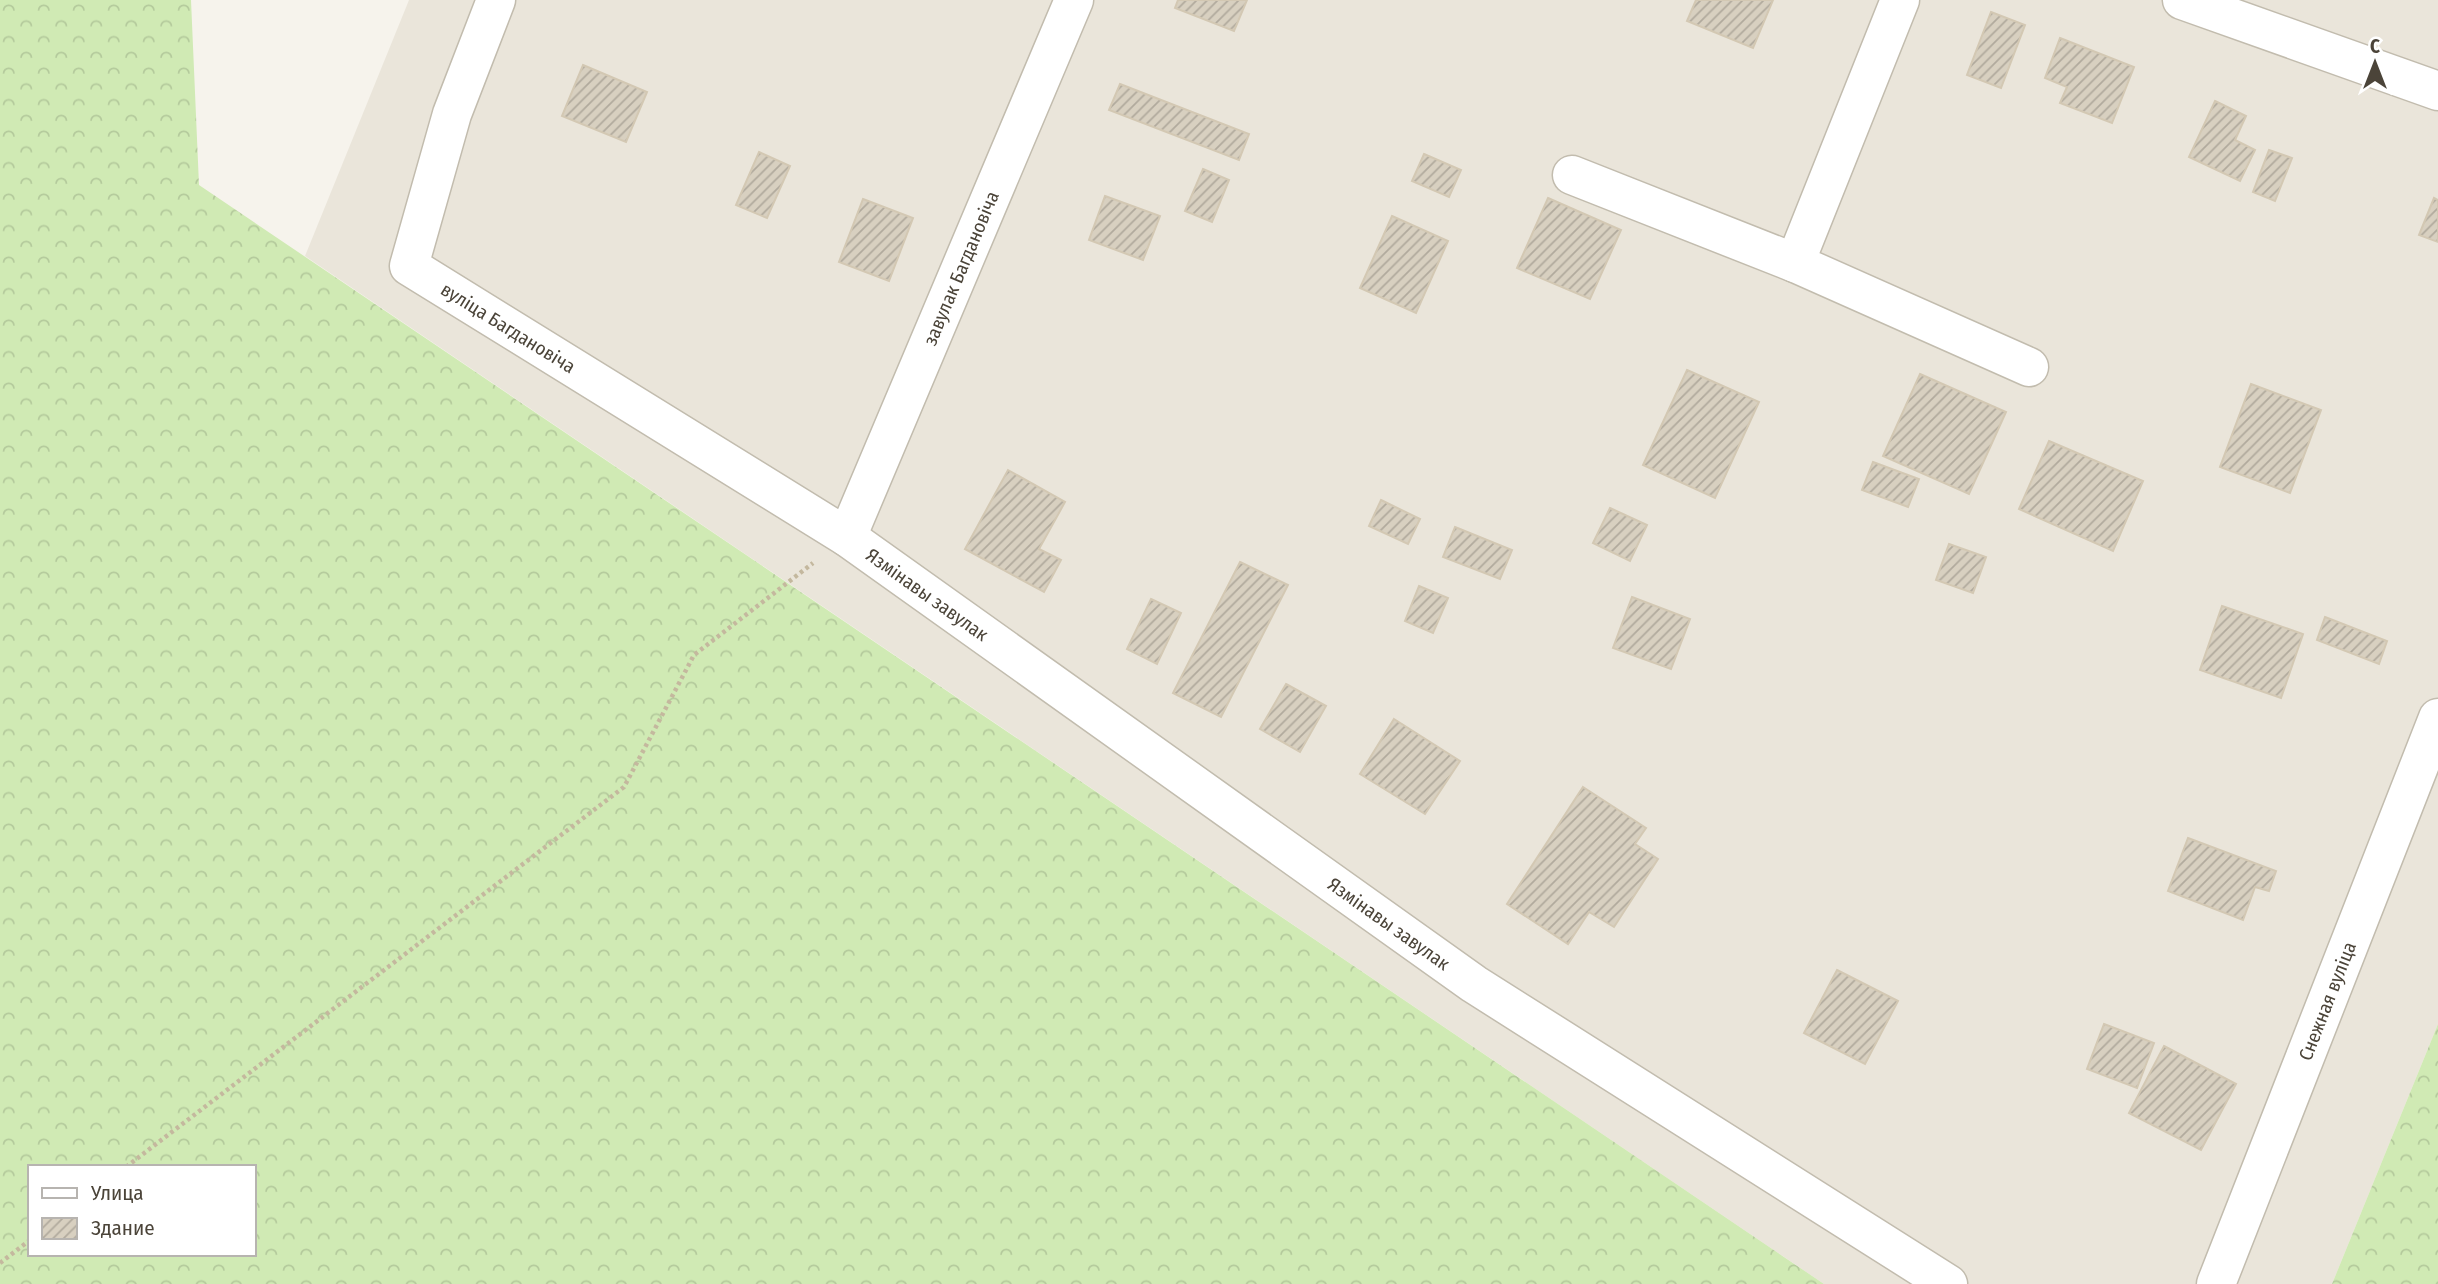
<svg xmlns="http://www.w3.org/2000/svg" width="2438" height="1284" viewBox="0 0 2438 1284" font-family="'Fira Sans Condensed',sans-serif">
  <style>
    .residential { fill: #eae5da }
    .forest { fill: url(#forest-crowns); fill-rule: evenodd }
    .building { fill: url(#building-hatch); stroke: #d3c8b3; stroke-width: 2 }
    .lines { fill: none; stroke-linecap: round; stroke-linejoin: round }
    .street-casing { stroke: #c2bcae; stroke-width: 41 }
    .path { stroke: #c4b89e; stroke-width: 4.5; stroke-dasharray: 3.5 3.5; stroke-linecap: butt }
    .street { stroke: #fff; stroke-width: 38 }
    .labels { text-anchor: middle; stroke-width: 5; stroke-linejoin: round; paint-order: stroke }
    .street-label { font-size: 19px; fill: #4b4439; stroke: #fff }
  </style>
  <defs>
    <pattern id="forest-crowns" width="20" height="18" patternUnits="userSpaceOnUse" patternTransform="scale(1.75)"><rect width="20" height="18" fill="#d0eab4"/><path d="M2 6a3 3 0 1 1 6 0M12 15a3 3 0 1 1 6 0" fill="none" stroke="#b4ca9c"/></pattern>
    <pattern id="building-hatch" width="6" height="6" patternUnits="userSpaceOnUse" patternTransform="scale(1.75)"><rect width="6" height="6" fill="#d8d0c0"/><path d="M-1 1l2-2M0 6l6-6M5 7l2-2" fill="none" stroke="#b1aa9d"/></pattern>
  </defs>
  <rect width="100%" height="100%" fill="#f6f3ec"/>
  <polygon class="residential" points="409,0 2438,0 2438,1024 2332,1284 1824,1284 305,256"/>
  <g class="forest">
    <path d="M0 0H191L199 185 1824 1284H0ZM30 1167H254V1254H30Z"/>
    <polygon points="2438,1024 2438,1284 2332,1284"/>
  </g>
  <g class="building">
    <polygon points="1178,0 1247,0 1234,31 1175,8"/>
    <polygon points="1696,0 1773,0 1753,48 1687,21"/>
    <polygon points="1991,12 2025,25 2001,88 1967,75"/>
    <polygon points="2060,38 2134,67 2112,123 2060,103 2067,87 2045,78"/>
    <polygon points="583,65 647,92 626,142 562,116"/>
    <polygon points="1120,84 1249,134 1239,160 1109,110"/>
    <polygon points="2215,101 2246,116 2235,140 2255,150 2240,181 2189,157"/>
    <polygon points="2269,150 2292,158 2275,201 2253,192"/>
    <polygon points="759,152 790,166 767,218 736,205"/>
    <polygon points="1424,154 1461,170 1449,197 1412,181"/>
    <polygon points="1203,169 1229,180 1212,222 1185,211"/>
    <polygon points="1105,196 1160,216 1143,260 1089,240"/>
    <polygon points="1548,198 1621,230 1590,299 1517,268"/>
    <polygon points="2434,198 2438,200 2438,242 2419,235"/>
    <polygon points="863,199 913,218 889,281 839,262"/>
    <polygon points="1392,216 1448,241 1416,313 1360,288"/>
    <polygon points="1687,370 1759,402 1715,498 1643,465"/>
    <polygon points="1920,374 2006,412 1969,494 1883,456"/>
    <polygon points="2251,384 2321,410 2290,493 2220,467"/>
    <polygon points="2049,441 2143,481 2113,551 2019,509"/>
    <polygon points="1873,462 1919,479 1908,507 1862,490"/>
    <polygon points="1008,470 1065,502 1039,549 1061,560 1044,592 965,549"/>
    <polygon points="1381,500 1420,519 1408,544 1369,526"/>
    <polygon points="1610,508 1647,525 1630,561 1593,543"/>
    <polygon points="1455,527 1512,550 1500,579 1443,557"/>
    <polygon points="1949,544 1986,557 1973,593 1936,580"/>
    <polygon points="1240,562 1288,585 1221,717 1173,693"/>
    <polygon points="1419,586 1448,598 1433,633 1405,621"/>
    <polygon points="1632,597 1690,619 1671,669 1613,648"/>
    <polygon points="1151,599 1181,613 1157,664 1127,649"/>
    <polygon points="2222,606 2303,634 2281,698 2200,670"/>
    <polygon points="2325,617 2387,641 2379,664 2317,640"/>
    <polygon points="1286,684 1326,706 1300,752 1260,729"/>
    <polygon points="1394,719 1460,761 1425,814 1360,774"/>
    <polygon points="1583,787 1646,828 1635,844 1658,859 1614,927 1589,912 1568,944 1507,904"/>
    <polygon points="2188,838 2276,871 2269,891 2255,887 2243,920 2168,891"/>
    <polygon points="1837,970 1898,1001 1865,1064 1804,1033"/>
    <polygon points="2104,1024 2154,1043 2137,1088 2087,1069"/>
    <polygon points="2164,1046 2236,1084 2201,1150 2129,1113"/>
  </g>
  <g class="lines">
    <defs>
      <g id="street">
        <path id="s1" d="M496 0 452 114 409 266 847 537 1474 984 1948 1284"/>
        <polyline points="1900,0 1795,263 2029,367"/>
        <polyline points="2182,0 2438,91"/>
        <polyline points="1572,175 1795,263"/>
        <path id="s2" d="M847 537 1074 0"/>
        <path id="s3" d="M2216 1284 2438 718"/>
      </g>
    </defs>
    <use href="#street" class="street-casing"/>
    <g class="path">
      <polyline points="126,1167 624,787 694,655 813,563"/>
      <polyline points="0,1263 30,1240"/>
    </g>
    <use href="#street" class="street"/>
  </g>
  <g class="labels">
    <g class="street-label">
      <text dy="7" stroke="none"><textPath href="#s2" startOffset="292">завулак Багдановіча</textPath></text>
      <text dy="7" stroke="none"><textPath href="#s1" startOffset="397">вуліца Багдановіча</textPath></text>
      <text dy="7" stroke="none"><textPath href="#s1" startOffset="894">Язмінавы завулак</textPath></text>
      <text dy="7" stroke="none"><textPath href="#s1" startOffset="1461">Язмінавы завулак</textPath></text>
      <text dy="7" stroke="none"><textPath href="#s3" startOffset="304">Снежная вуліца</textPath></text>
    </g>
  </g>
  <rect x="28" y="1165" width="228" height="91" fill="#ffffff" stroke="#b7b4b0" stroke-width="2"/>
  <rect x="42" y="1188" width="35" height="10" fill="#ffffff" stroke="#b7b4b0" stroke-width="2"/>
  <text x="91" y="1200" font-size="21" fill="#4b4439">Улица</text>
  <rect x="42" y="1218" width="35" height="21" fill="url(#building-hatch)" stroke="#b7b4b0" stroke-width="2"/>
  <text x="91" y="1235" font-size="21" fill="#4b4439">Здание</text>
  <g transform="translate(2375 63)" stroke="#ffffff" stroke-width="5" paint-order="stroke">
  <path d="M0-5L12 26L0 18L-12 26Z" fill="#4b4439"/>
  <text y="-10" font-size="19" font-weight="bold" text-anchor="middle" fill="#4b4439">С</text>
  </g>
</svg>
